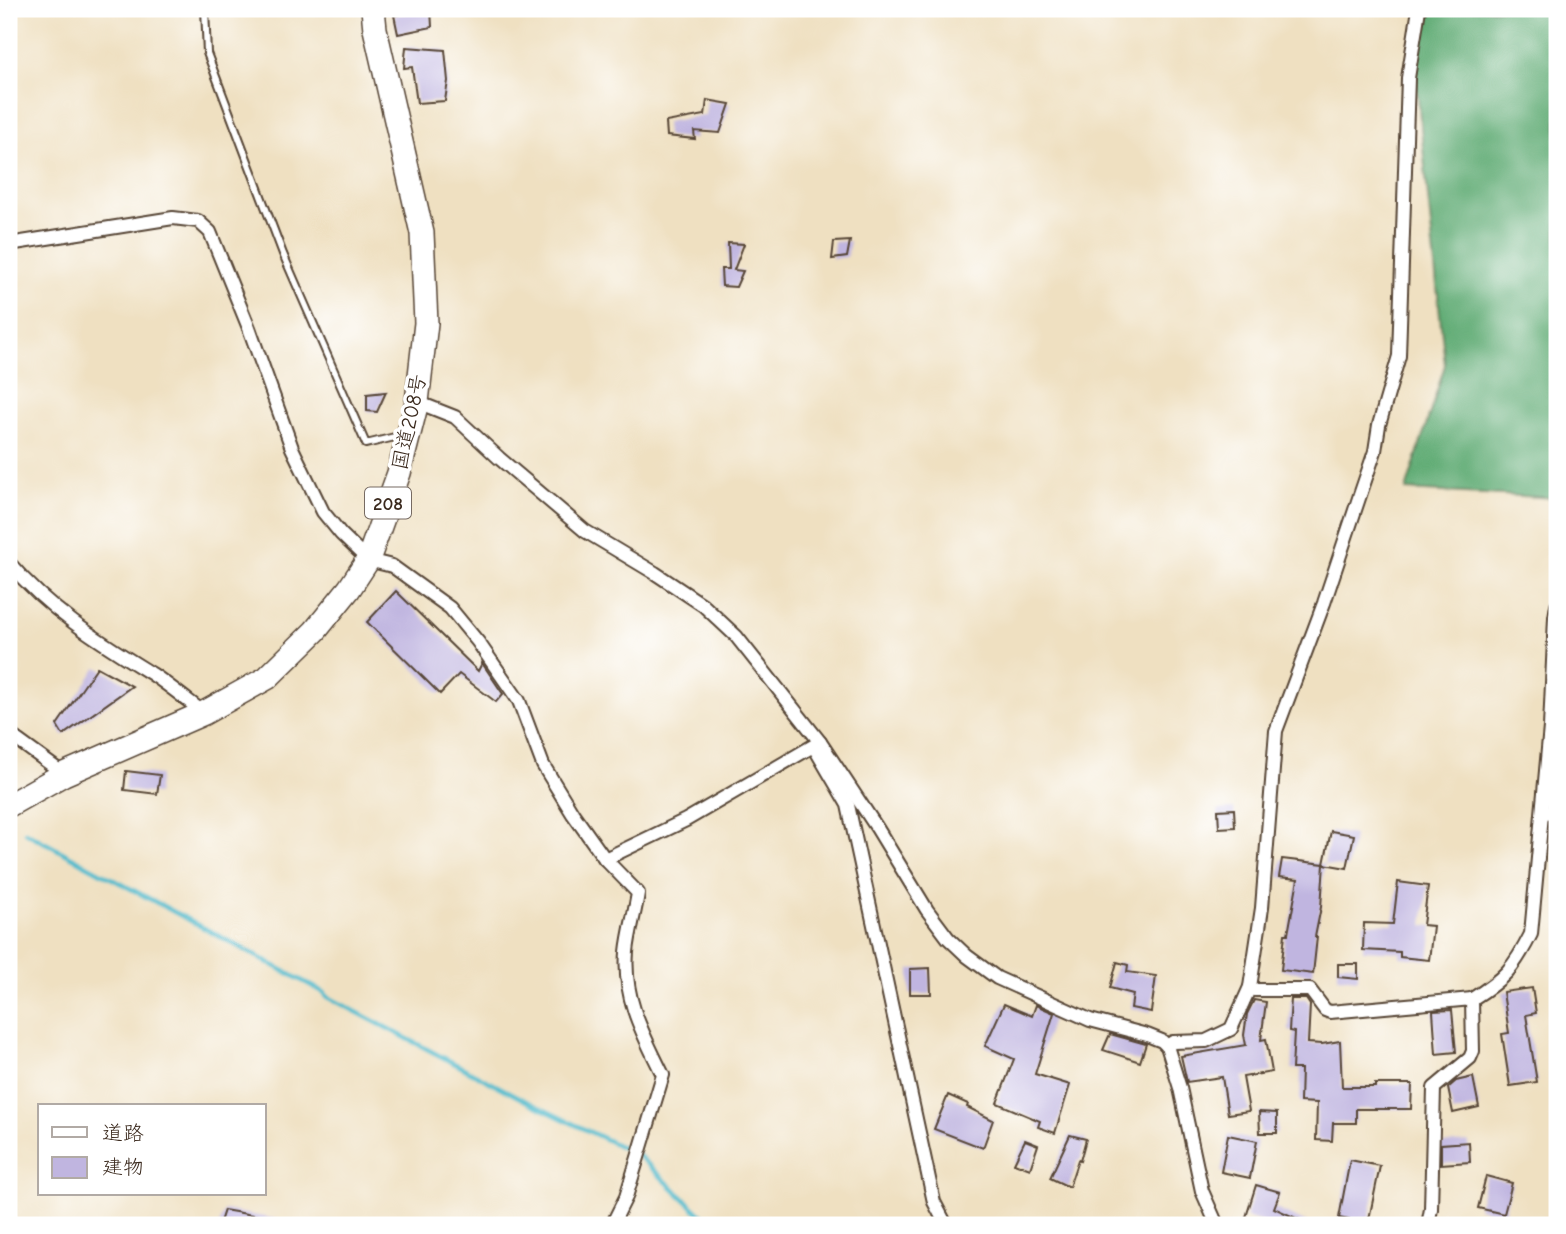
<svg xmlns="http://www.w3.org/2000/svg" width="1566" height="1234" viewBox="0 0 1566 1234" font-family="'Comic Neue','Klee One',sans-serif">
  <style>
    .forest { fill: #61ac75; stroke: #4e6b4a; stroke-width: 2 }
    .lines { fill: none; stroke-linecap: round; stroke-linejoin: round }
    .stream { stroke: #4fbacb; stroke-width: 4.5 }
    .building { fill: #c0b5e0 }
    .lane-casing { stroke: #564536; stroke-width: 10 }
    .street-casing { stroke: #564536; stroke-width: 16 }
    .highway-casing { stroke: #564536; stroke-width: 26 }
    .lane { stroke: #fff; stroke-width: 6 }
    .street { stroke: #fff; stroke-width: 12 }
    .highway { stroke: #fff; stroke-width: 23 }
    .labels { text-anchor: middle; stroke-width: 7; stroke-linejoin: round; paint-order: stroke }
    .shield { fill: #fff; stroke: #766a62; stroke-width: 2 }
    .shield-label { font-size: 19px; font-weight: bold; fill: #3b2a1e }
    .street-label { font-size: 21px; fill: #3b2a1e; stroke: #fff }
  </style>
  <rect width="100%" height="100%" fill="#fff"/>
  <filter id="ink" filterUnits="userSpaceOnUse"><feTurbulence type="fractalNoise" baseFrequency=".0143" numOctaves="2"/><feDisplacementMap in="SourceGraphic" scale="14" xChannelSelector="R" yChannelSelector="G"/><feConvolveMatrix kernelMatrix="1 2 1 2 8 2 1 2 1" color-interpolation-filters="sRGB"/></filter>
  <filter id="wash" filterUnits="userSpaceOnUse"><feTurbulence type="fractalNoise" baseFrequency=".00686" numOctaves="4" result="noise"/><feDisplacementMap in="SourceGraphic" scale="28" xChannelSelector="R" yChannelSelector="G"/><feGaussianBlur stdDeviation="1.57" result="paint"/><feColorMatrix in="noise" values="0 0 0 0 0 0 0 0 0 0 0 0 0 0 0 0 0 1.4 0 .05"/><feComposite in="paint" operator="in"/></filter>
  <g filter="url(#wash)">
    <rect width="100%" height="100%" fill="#efe0c1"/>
    <polygon class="forest" points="1433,9 1557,9 1557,498 1406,490 1445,365 1413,49"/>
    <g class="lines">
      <polyline class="stream" points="25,832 325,993 326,996 528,1102 638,1155 712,1225"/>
    </g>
    <g id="blocks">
      <g class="building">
        <polygon points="431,9 432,27 398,34 394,15"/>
        <polygon points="406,47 445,50 448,81 445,101 417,103 412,67 404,68"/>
        <polygon points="707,100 730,104 720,133 694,131 695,139 667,136 666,122 705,115"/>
        <polygon points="850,241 847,257 832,259 834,242"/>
        <polygon points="728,243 744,244 734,270 743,271 736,287 722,286 721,269 729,269"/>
        <polygon points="386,392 377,412 367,411 367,394"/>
        <polygon points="396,591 478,671 482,663 503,694 496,702 459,674 440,694 367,622"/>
        <polygon points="97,667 132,686 63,735 57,725"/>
        <polygon points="126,771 160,775 157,794 124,790"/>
        <polygon points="1234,809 1235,827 1219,828 1218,810"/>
        <polygon points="1331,831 1354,835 1347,868 1324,864"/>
        <polygon points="1282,859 1324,864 1321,907 1315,937 1317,937 1313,974 1281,970 1285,934 1288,934 1298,879 1279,877"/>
        <polygon points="1398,882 1428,886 1423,925 1433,926 1429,960 1400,957 1400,952 1363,950 1364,923 1393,924"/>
        <polygon points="1117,962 1128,965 1127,972 1156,976 1151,1012 1131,1008 1133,994 1110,988"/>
        <polygon points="1338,964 1358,964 1358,979 1338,977"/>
        <polygon points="930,968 931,994 910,994 910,969"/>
        <polygon points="1532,988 1536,1013 1526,1015 1537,1082 1510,1086 1502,1034 1509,1033 1503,992"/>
        <polygon points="1291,999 1306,999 1310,1005 1308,1043 1322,1044 1340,1041 1342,1087 1375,1087 1375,1084 1412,1084 1411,1109 1356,1109 1356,1123 1333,1123 1332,1141 1316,1140 1317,1103 1300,1102 1301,1069 1292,1069 1294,1032 1289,1031"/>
        <polygon points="1254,1000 1266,1002 1261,1040 1266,1039 1272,1072 1243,1077 1249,1111 1228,1114 1222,1077 1187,1082 1181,1056 1246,1045 1244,1035 1247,1014"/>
        <polygon points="1004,1004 1032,1016 1036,1005 1054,1013 1035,1074 1070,1085 1055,1133 1038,1127 1040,1121 997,1103 1014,1059 985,1046"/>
        <polygon points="1452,1010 1456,1052 1436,1054 1433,1011"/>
        <polygon points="1110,1034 1146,1044 1140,1062 1103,1050"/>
        <polygon points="1473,1077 1479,1107 1453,1113 1448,1088 1456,1081"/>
        <polygon points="948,1095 968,1104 967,1107 993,1120 983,1148 934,1129"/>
        <polygon points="1259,1112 1277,1113 1277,1133 1260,1133"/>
        <polygon points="1070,1135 1086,1139 1080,1161 1078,1160 1069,1187 1050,1178"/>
        <polygon points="1228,1135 1257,1141 1250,1178 1221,1172"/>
        <polygon points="1025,1140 1038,1145 1030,1169 1014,1163"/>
        <polygon points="1469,1142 1470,1162 1441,1164 1441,1144"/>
        <polygon points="1350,1160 1380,1166 1368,1224 1339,1218"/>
        <polygon points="1486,1176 1512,1183 1504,1214 1478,1208"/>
        <polygon points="1256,1185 1280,1192 1274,1208 1311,1225 1271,1225 1246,1217"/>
        <polygon points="224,1210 275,1219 275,1225 219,1225"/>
      </g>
    </g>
  </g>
  <g filter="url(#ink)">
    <use href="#blocks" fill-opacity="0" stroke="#564536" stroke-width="2"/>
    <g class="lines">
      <defs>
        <polyline id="lane" points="205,9 207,53 283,254 366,444 403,435"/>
        <g id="street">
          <path d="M9 244 173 218 198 221 210 232 249 328 292 448 323 512 341 534 368 560 392 566 450 608 478 642 519 701 543 765 573 814 605 859 638 893C635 913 629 932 627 952 623 999 643 1034 663 1075L626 1197 612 1225"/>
          <polyline points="417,402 455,417 499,458 585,531 655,573 703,605 736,636 820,742 877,828 927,910 948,938 967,956 997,978 1090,1020 1147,1035 1162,1041 1167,1046 1180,1088 1202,1191 1217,1225"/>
          <path d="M9 563C51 612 99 641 152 674 170 686 187 700 204 713"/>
          <polyline points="9,734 64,774"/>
          <polyline points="814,747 848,805 934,1202 946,1225"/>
          <polyline points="1543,813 1557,812"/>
          <polyline points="605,859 686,820 820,742"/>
          <polyline points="1250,987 1255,990 1310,990 1325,1010 1330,1012 1472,999"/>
          <polyline points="1167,1046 1173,1042 1206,1041 1231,1029 1250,987 1262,908 1276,731 1324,603 1359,498 1375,451 1379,425 1399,356 1408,78 1419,9"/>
          <path d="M1428 1225 1431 1209 1434 1088 1470 1058 1473 1051 1472 999C1504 979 1514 968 1531 934L1550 727 1555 617 1557 605"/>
        </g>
        <polyline id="highway" points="9,805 64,774 204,713 267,678 315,631 349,589 368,560 399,473 417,402 426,323 422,233 375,29 373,9"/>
      </defs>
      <use href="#lane" class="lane-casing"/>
      <use href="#street" class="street-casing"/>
      <use href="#highway" class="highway-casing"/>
      <use href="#lane" class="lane"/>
      <use href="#street" class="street"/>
      <use href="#highway" class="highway"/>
    </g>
  </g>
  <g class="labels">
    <rect class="shield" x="365" y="487.5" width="46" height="31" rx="5"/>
    <g class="shield-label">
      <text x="388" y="510">208</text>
    </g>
    <g class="street-label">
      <text transform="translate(409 422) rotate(-78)" y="7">国道208号</text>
    </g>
  </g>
  <rect width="1566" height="1234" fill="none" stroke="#fff" stroke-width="35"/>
  <rect x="38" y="1104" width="228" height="91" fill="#ffffff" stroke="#b1aaa5" stroke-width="2"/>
  <rect x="52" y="1127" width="35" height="10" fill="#ffffff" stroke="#b1aaa5" stroke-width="2"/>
  <text x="102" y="1140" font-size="21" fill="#3b2a1e">道路</text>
  <rect x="52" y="1157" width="35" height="21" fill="#c0b5e0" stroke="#b1aaa5" stroke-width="2"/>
  <text x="102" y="1174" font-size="21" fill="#3b2a1e">建物</text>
</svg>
